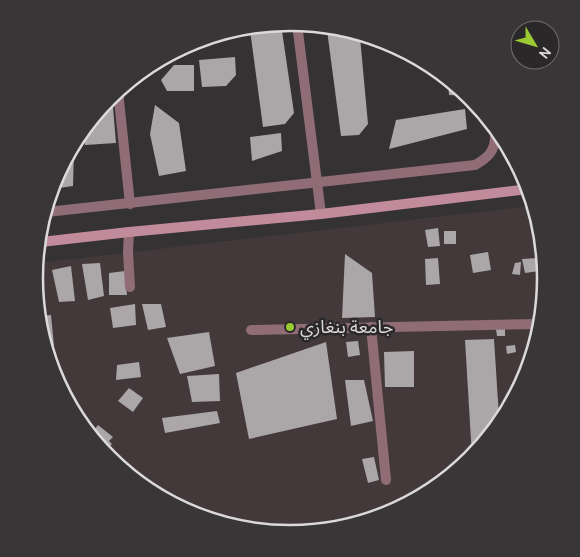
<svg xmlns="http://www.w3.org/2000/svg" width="580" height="557" viewBox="0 0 580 557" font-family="Cabin,'Noto Sans Arabic',sans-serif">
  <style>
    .built { fill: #43393b }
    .building { fill: #aba6a7 }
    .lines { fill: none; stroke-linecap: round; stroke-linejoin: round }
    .street { stroke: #8f6c76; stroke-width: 10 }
    .secondary { stroke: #c28b9c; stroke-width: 10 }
    .poi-dot { fill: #9bcb32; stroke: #2b2829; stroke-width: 2 }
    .labels { text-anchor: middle; stroke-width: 5; stroke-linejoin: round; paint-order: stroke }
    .poi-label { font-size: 18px; fill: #dbd9d9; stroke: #2b2829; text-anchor: start }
    .rim { fill: none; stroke: #dbd9d9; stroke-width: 2.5 }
  </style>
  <rect width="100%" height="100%" fill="#353233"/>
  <polygon class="built" points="532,206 546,279 526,377 471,460 388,515 290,534 192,515 109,459 53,376 34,278 37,263"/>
  <g class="building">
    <polygon points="281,24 294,113 285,124 263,127 250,30"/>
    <polygon points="327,30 360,37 368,124 359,135 341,136"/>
    <polygon points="235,57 236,75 226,86 202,87 199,60"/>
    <polygon points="174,65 194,65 194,91 167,91 161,80"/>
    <polygon points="448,82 469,96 449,95"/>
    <polygon points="112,95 116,143 85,145 83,136"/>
    <polygon points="155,105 179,123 186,171 159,176 150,134"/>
    <polygon points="465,109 467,129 389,149 396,120"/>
    <polygon points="281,133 282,151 252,161 250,137"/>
    <polygon points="74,150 73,186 52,189 54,180"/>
    <polygon points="438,228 440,246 428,247 425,230"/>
    <rect x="444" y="231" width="12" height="13"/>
    <polygon points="488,252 491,270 473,273 470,255"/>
    <polygon points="345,254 372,273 375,317 342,318"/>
    <polygon points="438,258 440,284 426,285 425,259"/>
    <polygon points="537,258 539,271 525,273 522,259"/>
    <polygon points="521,262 520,275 512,274 515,263"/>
    <polygon points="100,263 104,296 88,300 82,264"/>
    <polygon points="71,266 75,301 59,302 52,270"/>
    <polygon points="125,271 127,295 109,295 109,273"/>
    <polygon points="135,304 136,325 113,328 110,308"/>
    <polygon points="142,304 161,304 166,327 148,330"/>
    <polygon points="51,315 54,346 47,346 42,316"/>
    <polygon points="496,329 505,329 505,336 497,336"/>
    <polygon points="209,332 215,366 180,374 167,338"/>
    <polygon points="494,339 499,417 472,457 465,340"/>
    <polygon points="358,341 360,355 348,357 346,342"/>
    <polygon points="326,342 337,419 249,439 236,373"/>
    <polygon points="515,345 516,352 507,354 506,346"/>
    <polygon points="414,351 414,387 385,387 384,352"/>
    <polygon points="56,355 60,386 53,376 49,356"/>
    <polygon points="139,362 141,377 116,380 117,365"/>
    <polygon points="219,374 220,401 192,402 187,376"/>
    <polygon points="345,380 364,380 373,421 351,426"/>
    <polygon points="129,388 143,398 133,412 118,401"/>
    <polygon points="217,411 220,423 165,433 162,418"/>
    <polygon points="98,425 113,437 109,441 112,444 109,447 106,445 103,449 102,449 92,433"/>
    <polygon points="374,457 379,480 368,483 362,459"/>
  </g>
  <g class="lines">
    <g class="street">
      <polyline points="297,24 321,214"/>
      <polyline points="118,91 130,204"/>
      <path d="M47 212 475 165C488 158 496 150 495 134"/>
      <polyline points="129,232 128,252 130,287"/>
      <polyline points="371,327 386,480"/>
      <polyline points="251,330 537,324"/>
    </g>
    <polyline class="secondary" points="41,242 129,232 321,214 528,189"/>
  </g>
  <circle class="poi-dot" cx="290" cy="327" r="5"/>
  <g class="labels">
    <g class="poi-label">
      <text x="300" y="333">جامعة بنغازي</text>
    </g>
  </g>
  <path d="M0 0H580V557H0ZM43 278a247 247 0 1 1 494 0a247 247 0 1 1-494 0Z" fill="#393637" fill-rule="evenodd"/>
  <path class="rim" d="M43 278a247 247 0 1 1 494 0a247 247 0 1 1-494 0Z"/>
  <g transform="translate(535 45) rotate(128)"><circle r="24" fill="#2b2829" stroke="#716f6f"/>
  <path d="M0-4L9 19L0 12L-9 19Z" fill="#9bcb32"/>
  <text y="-8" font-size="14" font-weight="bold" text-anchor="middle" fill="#dbd9d9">N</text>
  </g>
</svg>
